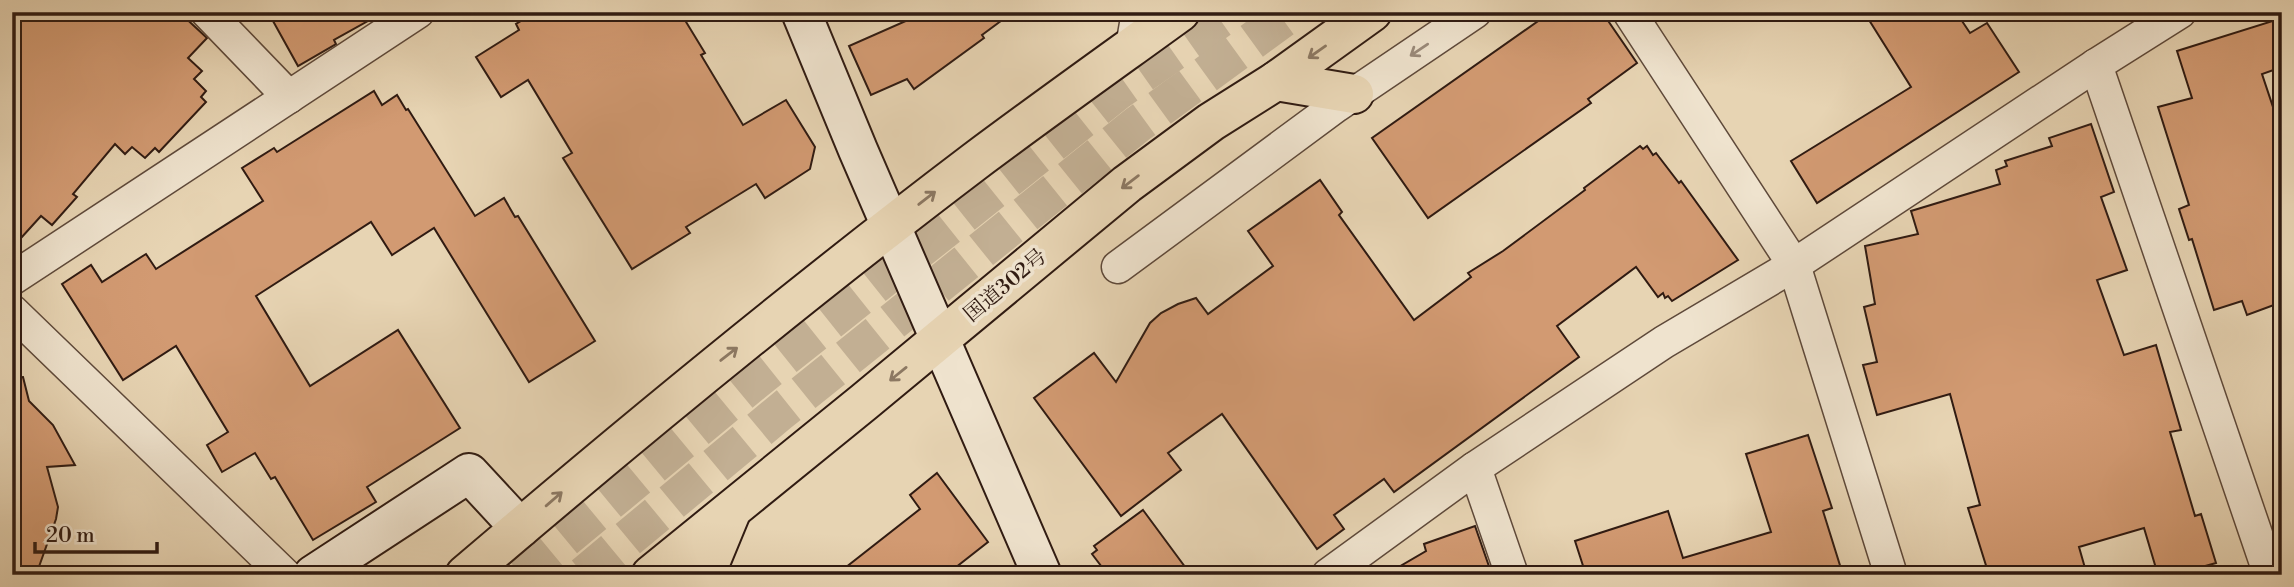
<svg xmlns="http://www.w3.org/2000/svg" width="2294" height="587" viewBox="0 0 2294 587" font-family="'Libre Bodoni','Noto Serif JP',serif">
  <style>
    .building { fill: #d29a72; stroke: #301b12; stroke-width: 2 }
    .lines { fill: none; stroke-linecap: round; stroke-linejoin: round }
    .highway-tunnel { stroke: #c2af93; stroke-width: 38; stroke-dasharray: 38 19; stroke-linecap: butt }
    .street-casing { stroke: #5e493a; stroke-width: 35 }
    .secondary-casing { stroke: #301b12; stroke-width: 42 }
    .highway-casing { stroke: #301b12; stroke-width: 42 }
    .street { stroke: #efe3ce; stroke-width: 32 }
    .secondary { stroke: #efe3ce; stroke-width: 38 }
    .highway { stroke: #e7d4b3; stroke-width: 38 }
    .oneway { stroke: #998979 }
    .oneway2 { stroke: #8c7862 }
    .labels { text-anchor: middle; stroke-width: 7; stroke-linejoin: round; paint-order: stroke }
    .street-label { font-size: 21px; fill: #301b12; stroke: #efe3ce }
  </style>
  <rect width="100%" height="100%" fill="#e7d4b3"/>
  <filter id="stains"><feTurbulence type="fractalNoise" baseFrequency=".00286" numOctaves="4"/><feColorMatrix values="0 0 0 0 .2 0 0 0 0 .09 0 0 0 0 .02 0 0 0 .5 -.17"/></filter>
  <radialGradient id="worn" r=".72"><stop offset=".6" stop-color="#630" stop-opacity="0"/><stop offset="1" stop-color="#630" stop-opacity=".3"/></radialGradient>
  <g class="building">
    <polygon points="12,12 179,12 207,38 188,58 202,71 194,79 206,91 201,97 206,102 159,152 155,148 145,158 132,147 125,154 115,144 73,194 77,197 52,225 41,216 12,248"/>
    <polygon points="268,12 384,12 334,40 336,44 298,66"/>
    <polygon points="536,12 680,12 705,53 701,55 743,125 786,100 815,147 810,169 765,198 756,184 686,227 690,233 632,269 563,158 572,153 528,80 501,97 476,57 519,30 516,24"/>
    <polygon points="926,12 1013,12 982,35 984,38 914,89 907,79 871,95 849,46"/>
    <polygon points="1551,12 1602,12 1637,63 1588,99 1591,103 1428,218 1372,138"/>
    <polygon points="1864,12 1956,12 1970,33 1987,23 2019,72 1817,203 1791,161 1911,87"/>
    <polygon points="2282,18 2282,67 2262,74 2282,134 2282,302 2247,315 2242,301 2214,310 2192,239 2189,240 2179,209 2189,205 2158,107 2192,98 2177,51"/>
    <polygon points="374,91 382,105 397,95 406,110 408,109 475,216 504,198 515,217 518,216 595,341 529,382 434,228 392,255 371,222 256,296 310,386 398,330 460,428 367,487 376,502 313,540 275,477 271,479 255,453 222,472 207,445 228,432 176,346 123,380 62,284 91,265 102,282 146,254 156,269 263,201 242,168 274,148 277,152"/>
    <polygon points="2091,124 2114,192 2101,197 2127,270 2097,280 2124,355 2156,345 2181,430 2170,432 2195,516 2201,514 2216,563 2173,575 2158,575 2144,528 2079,547 2087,575 1989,575 1968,508 1980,505 1950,394 1877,415 1863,365 1877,362 1864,307 1875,304 1865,246 1918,234 1911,211 2000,184 1996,170 2007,166 2005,161 2052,146 2049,138"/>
    <polygon points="1640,146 1643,149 1647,146 1653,155 1656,153 1679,183 1681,181 1738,260 1672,301 1668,296 1665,298 1663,293 1658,297 1636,267 1557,326 1579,357 1394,492 1384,479 1334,515 1344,529 1317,549 1222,414 1168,453 1181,470 1121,516 1034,398 1094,353 1116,382 1150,323 1161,313 1178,304 1196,298 1208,314 1273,266 1248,231 1320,180 1342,212 1339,215 1414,320 1471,277 1468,273 1503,251 1585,190 1584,188"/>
    <polygon points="23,377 29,401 53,425 75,465 47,467 58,507 56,519 36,575 12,575 12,378"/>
    <polygon points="1808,435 1832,508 1823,511 1843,575 1586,575 1575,541 1668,511 1683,558 1771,532 1746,454"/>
    <polygon points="937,473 988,542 946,575 836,575 920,509 910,495"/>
    <polygon points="1143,510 1191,575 1108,575 1092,554 1097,550 1094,546"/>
    <polygon points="1475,526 1492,575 1385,575 1426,551 1424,544"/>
  </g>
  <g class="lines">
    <g class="highway-tunnel">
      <polyline points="521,575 755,381 1118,91 1230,12"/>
      <polyline points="584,575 779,413 1138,124 1292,12"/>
    </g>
    <defs>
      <g id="street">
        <polyline points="207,12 289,97"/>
        <polyline points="1629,12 1794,265 1891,575"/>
        <polyline points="1132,47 1138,12"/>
        <polyline points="2096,65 2270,575"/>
        <polyline points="1118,267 1336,106 1475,12"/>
        <polyline points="12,279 418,12"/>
        <polyline points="12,311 285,575"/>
        <polyline points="1475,468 1512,575"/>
        <polyline points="1328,575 1475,468 1664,342 1794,265 2096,65 2180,12"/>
      </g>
      <g id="secondary">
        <polyline points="801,12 858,150 1042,575"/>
        <polyline points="313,575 469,473 520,528"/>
      </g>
      <g id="highway">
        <polyline points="1276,81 1354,94"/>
        <path d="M465 575C631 433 800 294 974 162 1042 111 1111 62 1180 12"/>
        <polyline points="651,575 864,402 1127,184 1211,122 1276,81 1372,12"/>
        <polyline points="705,575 731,512"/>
      </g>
    </defs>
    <use href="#street" class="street-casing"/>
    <use href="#secondary" class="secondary-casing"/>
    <use href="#highway" class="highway-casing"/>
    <use href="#street" class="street"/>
    <use href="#secondary" class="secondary"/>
    <use href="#highway" class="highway"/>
  </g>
  <defs><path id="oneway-shaft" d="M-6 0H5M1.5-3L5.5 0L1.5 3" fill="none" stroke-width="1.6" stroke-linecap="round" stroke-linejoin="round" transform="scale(1.75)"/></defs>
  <use class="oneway" href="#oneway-shaft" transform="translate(1419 50) rotate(146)"/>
  <g class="oneway2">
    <use href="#oneway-shaft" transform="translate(1317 52) rotate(145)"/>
    <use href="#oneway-shaft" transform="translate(1130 182) rotate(143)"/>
    <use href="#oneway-shaft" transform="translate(927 198) rotate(-38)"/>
    <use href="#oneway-shaft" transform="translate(729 354) rotate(-38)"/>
    <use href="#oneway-shaft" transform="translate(898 374) rotate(141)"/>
    <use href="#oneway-shaft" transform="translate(554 499) rotate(-41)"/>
  </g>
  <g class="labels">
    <g class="street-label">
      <text transform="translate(1005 285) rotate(-40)" y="7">国道302号</text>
    </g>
  </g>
  <rect width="2294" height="587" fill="none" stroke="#e7d4b3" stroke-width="42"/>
  <rect x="14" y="14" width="2266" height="559" fill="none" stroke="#301b12" stroke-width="3.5"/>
  <rect x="21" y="21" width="2252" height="545" fill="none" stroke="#301b12" stroke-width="2"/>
  <path d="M35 542v10h122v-10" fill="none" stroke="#301b12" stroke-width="3.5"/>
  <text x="46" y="542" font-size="21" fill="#301b12" stroke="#efe3ce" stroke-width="5" paint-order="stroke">20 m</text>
  <rect width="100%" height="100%" filter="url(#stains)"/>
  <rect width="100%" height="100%" fill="url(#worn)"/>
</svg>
